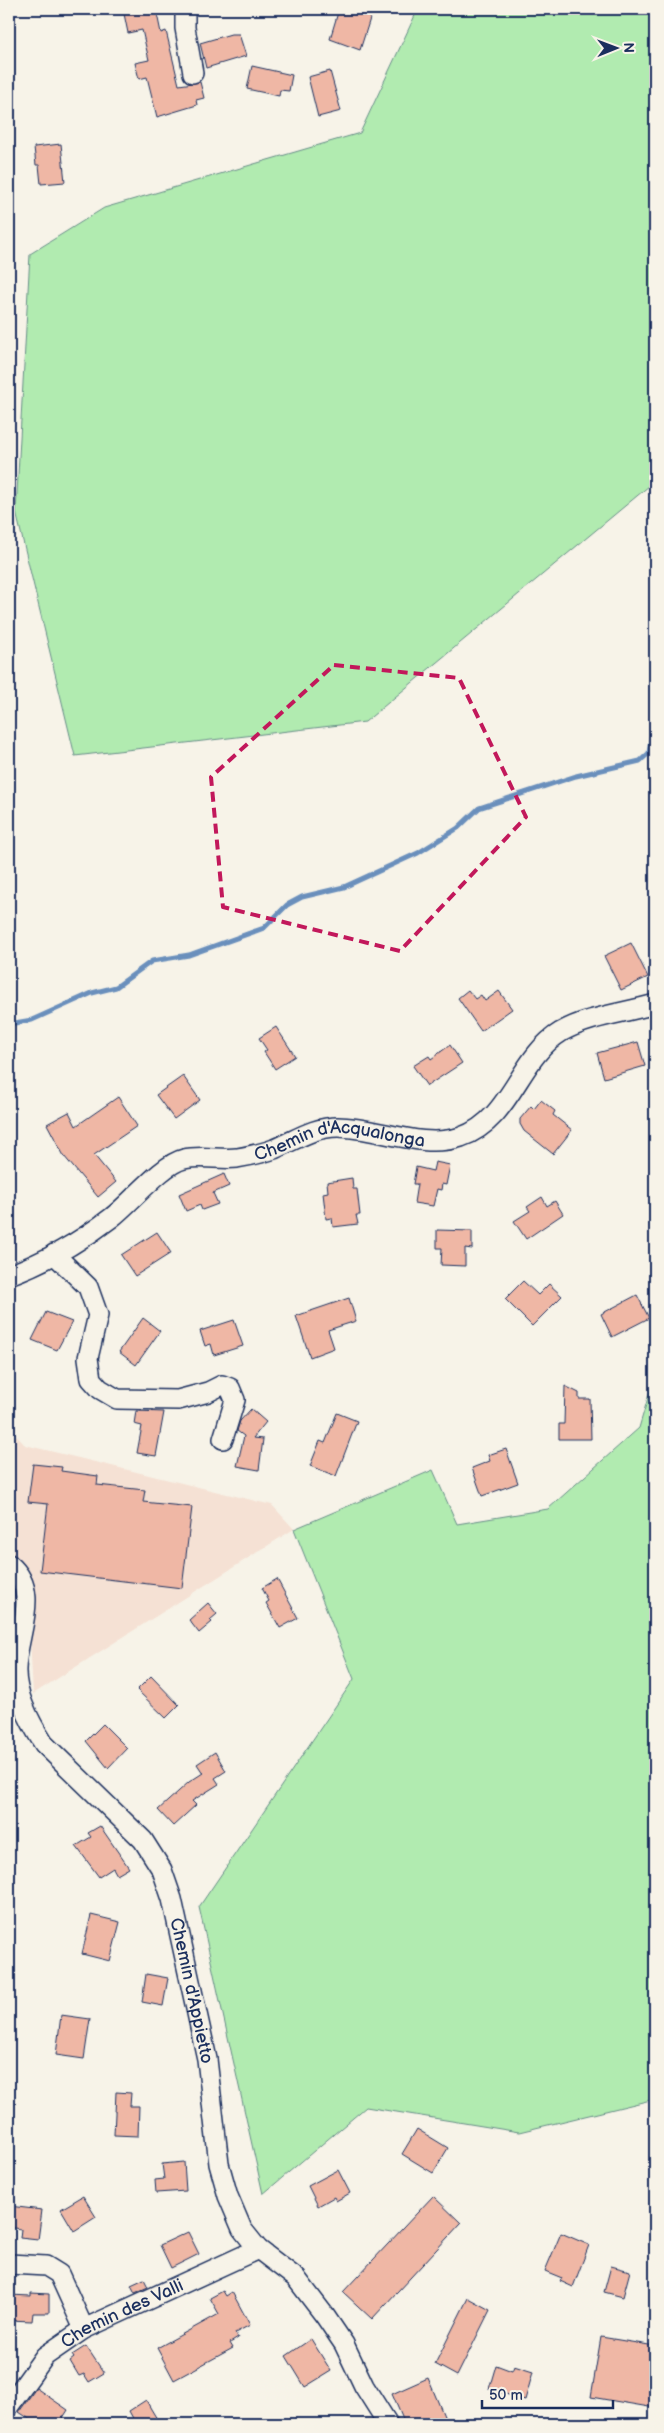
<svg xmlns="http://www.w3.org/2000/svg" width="664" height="2433" viewBox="0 0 664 2433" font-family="'Balsamiq Sans',sans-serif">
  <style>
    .built { fill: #f5e1d4 }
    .green { fill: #b1ebb0; stroke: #668d87 }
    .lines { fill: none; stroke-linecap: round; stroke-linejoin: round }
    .stream { stroke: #6a8fbc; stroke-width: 5 }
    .building { fill: #efb7a5; stroke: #1b2f5e }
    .minor-casing { stroke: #1b2f5e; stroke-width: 22 }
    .minor { stroke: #f7f3e8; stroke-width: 19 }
    .marked { fill: none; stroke: #c2185b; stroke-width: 4; stroke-dasharray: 10 6; stroke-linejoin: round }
    .labels { text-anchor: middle; stroke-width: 4; stroke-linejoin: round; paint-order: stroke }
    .street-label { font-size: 18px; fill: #1b2f5e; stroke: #f7f3e8 }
  </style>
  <rect width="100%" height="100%" fill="#f7f3e8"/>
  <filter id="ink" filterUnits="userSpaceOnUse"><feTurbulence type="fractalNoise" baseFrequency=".02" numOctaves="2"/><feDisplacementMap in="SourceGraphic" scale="10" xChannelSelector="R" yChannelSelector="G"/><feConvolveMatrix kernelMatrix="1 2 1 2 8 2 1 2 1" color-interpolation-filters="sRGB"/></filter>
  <g filter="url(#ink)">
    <polygon class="built" points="9,1428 25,1445 272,1505 294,1529 33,1694 30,1638 9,1636"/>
    <g class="green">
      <polygon points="418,9 655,9 655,481 365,722 75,756 16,512 30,254 104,208 360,133"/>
      <polygon points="655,1374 655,2099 519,2132 366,2107 263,2194 199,1907 354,1679 294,1529 433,1470 457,1524 548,1509 639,1428"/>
    </g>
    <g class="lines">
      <polyline class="stream" points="9,1024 32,1020 92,993 116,987 152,961 189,955 264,928 287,905 302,897 344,887 418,853 458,828 479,808 576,776 640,761 649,753 655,711"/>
    </g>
    <g class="building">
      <polygon points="123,9 156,9 161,33 166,31 179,85 200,82 204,98 196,100 197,105 157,117 147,77 139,79 135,63 149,60 142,30 128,33"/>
      <polygon points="339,9 373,9 360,50 330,39"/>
      <polygon points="231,34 239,34 246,56 206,68 200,43"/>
      <polygon points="252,66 292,75 289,91 280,90 279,96 247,89"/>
      <polygon points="330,71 341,111 318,117 308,77"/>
      <polygon points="61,144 65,182 41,184 39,165 36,165 34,147"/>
      <polygon points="631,943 648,977 621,990 604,956"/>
      <polygon points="468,990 475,999 481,995 485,1001 499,991 512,1009 481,1031 458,998"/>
      <polygon points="276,1027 295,1056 275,1069 264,1052 267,1050 259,1038"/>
      <polygon points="638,1042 645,1066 604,1078 597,1053"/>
      <polygon points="450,1045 462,1063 427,1086 413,1066 429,1056 431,1059"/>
      <polygon points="183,1076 200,1100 174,1119 156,1095"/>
      <polygon points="118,1097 137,1126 94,1155 116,1182 98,1197 64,1156 47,1124 69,1112 76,1126"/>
      <polygon points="541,1100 555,1111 553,1115 572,1130 553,1154 524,1131 520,1124 520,1119 531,1106 534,1109"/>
      <polygon points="435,1162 450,1165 446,1185 442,1184 441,1190 437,1189 433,1206 414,1203 417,1184 413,1184 416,1167 433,1171"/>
      <polygon points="224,1174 229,1186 213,1193 218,1204 202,1210 200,1205 186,1211 179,1194"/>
      <polygon points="352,1178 353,1189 357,1189 360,1215 356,1215 358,1224 333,1227 332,1218 326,1219 323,1193 328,1192 327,1182"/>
      <polygon points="542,1197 547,1206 555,1201 563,1214 526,1239 514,1221 530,1211 527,1207"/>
      <polygon points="437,1230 472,1231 472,1249 465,1248 465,1266 441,1265 442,1248 437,1248"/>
      <polygon points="157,1232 171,1253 135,1276 121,1255"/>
      <polygon points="523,1281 538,1295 549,1284 562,1296 532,1326 505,1299"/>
      <polygon points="637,1295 649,1318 612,1337 601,1314"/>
      <polygon points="349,1298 356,1321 328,1330 334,1348 310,1357 296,1316"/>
      <polygon points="46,1312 72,1322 57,1350 32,1340"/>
      <polygon points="143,1318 160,1331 136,1365 119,1352"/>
      <polygon points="234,1320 243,1346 214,1355 211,1344 205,1346 200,1331"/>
      <polygon points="565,1386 579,1393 579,1399 590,1399 591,1439 559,1439 559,1424 564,1424"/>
      <polygon points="251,1409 266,1422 253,1438 263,1439 259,1470 237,1466 244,1436 237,1431 240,1421"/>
      <polygon points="136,1411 164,1412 156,1456 137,1453 142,1426 134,1424"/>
      <polygon points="337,1413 357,1421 336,1476 310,1466 320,1441 325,1443"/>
      <polygon points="506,1449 518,1483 482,1496 472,1468 490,1461 488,1455"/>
      <polygon points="33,1464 62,1467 61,1471 98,1476 97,1485 145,1490 143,1502 192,1507 182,1588 40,1571 48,1504 28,1502"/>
      <polygon points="277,1579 298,1618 280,1628 266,1603 269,1601 262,1588"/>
      <polygon points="208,1603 217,1614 210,1620 212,1622 199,1633 189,1620"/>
      <polygon points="151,1676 179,1705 166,1718 137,1690"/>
      <polygon points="103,1724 127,1748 108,1768 86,1741"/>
      <polygon points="215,1752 226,1771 215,1778 219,1784 192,1801 196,1805 173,1826 158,1810 189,1782 203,1773 197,1764"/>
      <polygon points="100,1826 129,1868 117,1875 113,1868 99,1877 76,1846 91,1837 88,1833"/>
      <polygon points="91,1915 120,1922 110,1961 82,1954"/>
      <polygon points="146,1974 168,1978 163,2006 142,2002"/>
      <polygon points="61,2015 90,2019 84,2059 56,2055"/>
      <polygon points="116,2092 131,2093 130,2106 139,2106 138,2136 114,2135"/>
      <polygon points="417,2129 448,2148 433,2173 402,2154"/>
      <polygon points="184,2162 186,2191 156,2193 155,2180 164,2179 162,2164"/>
      <polygon points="338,2170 350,2193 336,2201 334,2197 318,2206 308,2186"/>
      <polygon points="83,2196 96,2217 74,2231 61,2209"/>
      <polygon points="433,2196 461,2223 372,2319 343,2292"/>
      <polygon points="9,2206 42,2210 38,2240 20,2238 21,2229 9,2227"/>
      <polygon points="188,2232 199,2254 171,2268 160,2245"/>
      <polygon points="561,2233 589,2245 573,2287 560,2281 562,2278 545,2271"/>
      <polygon points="611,2266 630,2271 623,2297 604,2292"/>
      <polygon points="144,2279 148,2287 135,2293 131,2285"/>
      <polygon points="223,2291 226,2296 232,2292 250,2325 235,2333 238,2338 230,2343 233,2348 174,2380 157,2348 219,2314 210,2298"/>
      <polygon points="31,2293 49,2294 49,2313 33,2313 32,2321 9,2320 9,2295 31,2296"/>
      <polygon points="468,2298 490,2310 457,2376 435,2364"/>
      <polygon points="601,2337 655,2346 655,2408 591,2397"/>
      <polygon points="311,2339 331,2371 305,2387 286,2356"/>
      <polygon points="86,2346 104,2373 89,2382 84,2374 79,2376 70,2361 74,2358 72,2355"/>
      <polygon points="496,2365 512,2371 514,2366 533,2372 525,2400 489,2389"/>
      <polygon points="428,2378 446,2421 438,2424 405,2424 392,2394"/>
      <polygon points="36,2388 68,2410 59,2424 37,2424 19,2412"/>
      <polygon points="146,2400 151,2409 160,2424 136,2424 129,2411"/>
    </g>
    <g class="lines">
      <defs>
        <g id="minor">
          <polyline points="185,9 185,28 193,73"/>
          <polyline points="54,1254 88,1287 98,1315 88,1358 91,1379 100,1389 117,1399 178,1400 208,1392 222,1385 230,1388 235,1400 223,1439"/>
          <path id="s1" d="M9 1275C44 1262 81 1241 111 1218 130 1204 162 1164 184 1159 201 1155 220 1160 237 1158 249 1156 263 1153 274 1149 296 1140 313 1127 338 1127 377 1127 421 1150 461 1137 512 1119 518 1058 561 1032 589 1016 625 1013 655 1004"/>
          <path id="s2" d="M9 1564C42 1591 17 1633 16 1669 15 1694 31 1724 44 1744L143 1840 162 1870 172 1899 207 2059 219 2164 228 2196 242 2229 258 2249 296 2278 325 2316 344 2344 364 2386 388 2424"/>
          <polyline points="9,2264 46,2266 59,2274 84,2329"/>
          <path id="s3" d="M9 2406 45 2356 84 2329 258 2249"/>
        </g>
      </defs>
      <use href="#minor" class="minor-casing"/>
      <use href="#minor" class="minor"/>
    </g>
  </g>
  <path class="marked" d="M334 665 459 678 526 817 400 951 223 907 211 777Z"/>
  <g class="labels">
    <g class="street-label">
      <text dy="6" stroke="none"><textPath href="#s1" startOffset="371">Chemin d'Acqualonga</textPath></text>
      <text dy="6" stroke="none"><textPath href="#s2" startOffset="490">Chemin d'Appietto</textPath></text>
      <text dy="6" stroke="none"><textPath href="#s3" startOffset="150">Chemin des Valli</textPath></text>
    </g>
  </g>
  <rect width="664" height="2433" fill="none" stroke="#f7f3e8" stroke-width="30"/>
  <rect x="15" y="15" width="634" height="2403" fill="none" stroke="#1b2f5e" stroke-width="2" filter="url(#ink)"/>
  <g transform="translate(616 48) rotate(89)" stroke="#f7f3e8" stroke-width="4" paint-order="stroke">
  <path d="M0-4L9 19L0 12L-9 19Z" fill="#1b2f5e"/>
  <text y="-8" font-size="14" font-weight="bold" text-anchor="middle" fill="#1b2f5e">N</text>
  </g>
  <path d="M482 2400v8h131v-8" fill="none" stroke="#1b2f5e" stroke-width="2.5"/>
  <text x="489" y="2400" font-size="15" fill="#1b2f5e" stroke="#f7f3e8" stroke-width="4" paint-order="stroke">50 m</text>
</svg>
